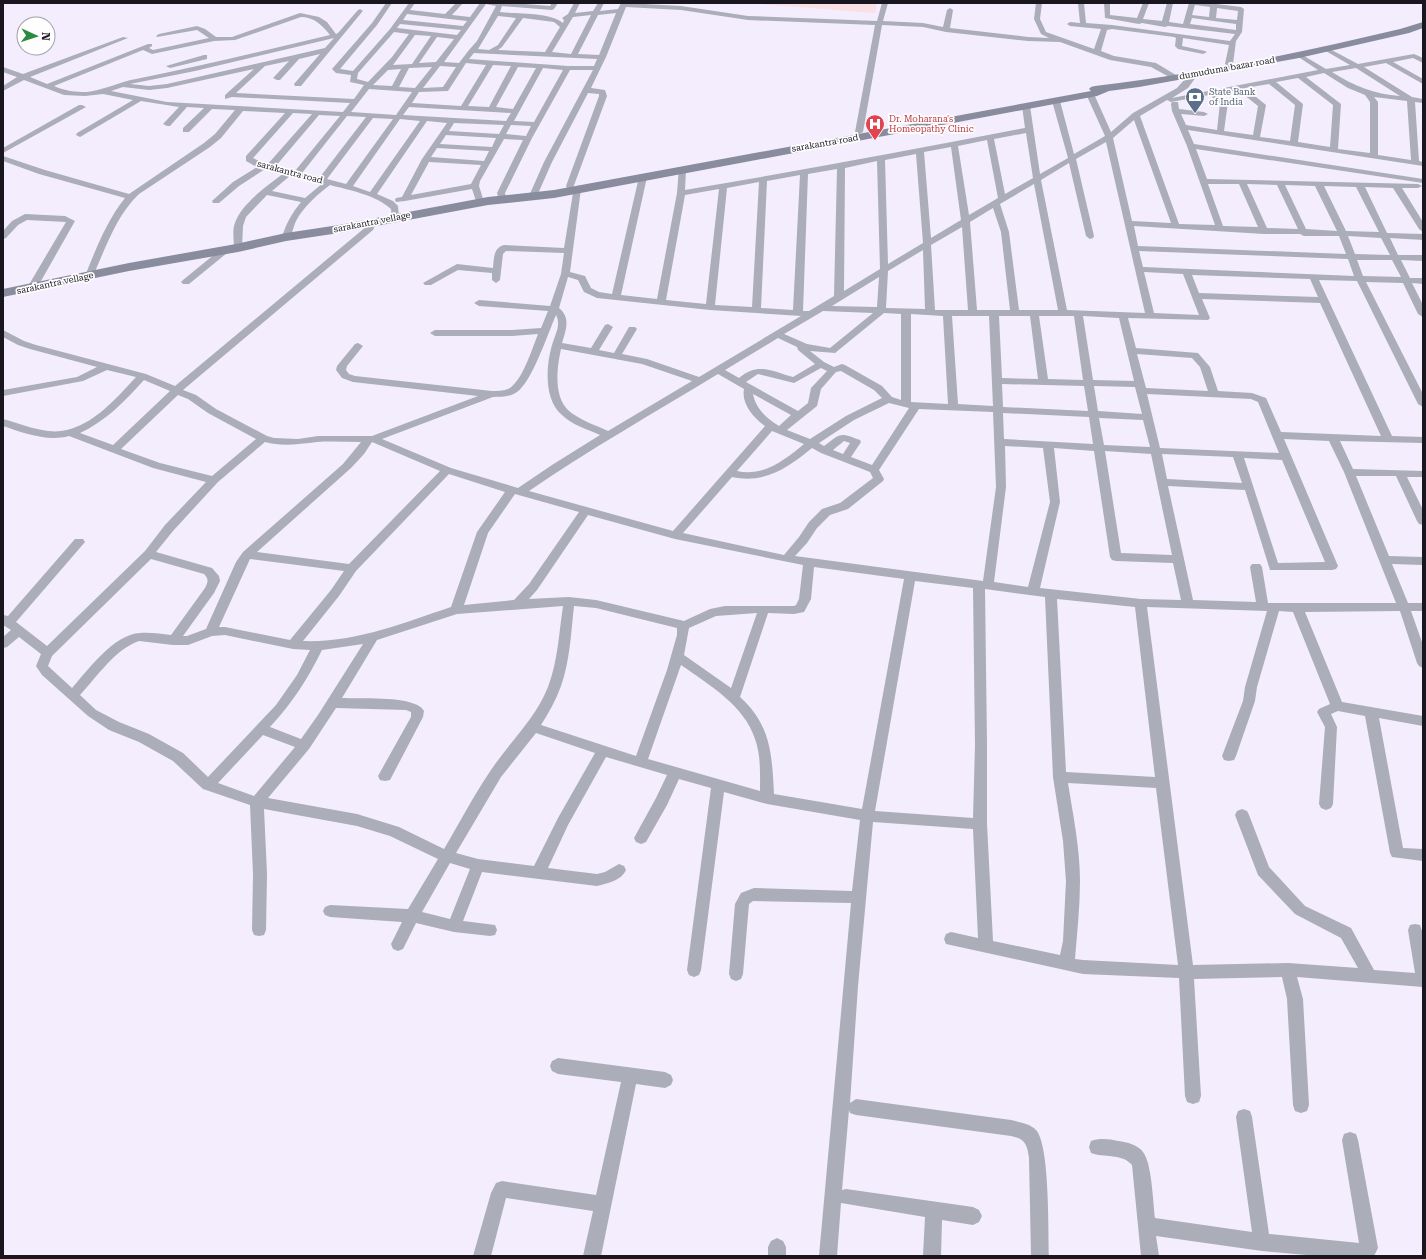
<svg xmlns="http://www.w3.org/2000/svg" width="1426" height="1259" viewBox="0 0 1426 1259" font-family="'Roboto Serif',serif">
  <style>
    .education { fill: #fadfe3 }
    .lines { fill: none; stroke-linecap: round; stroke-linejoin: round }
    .street { fill: #abadb9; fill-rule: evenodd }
    .secondary { fill: #898c9d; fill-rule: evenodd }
    .labels { text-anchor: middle; stroke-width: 3.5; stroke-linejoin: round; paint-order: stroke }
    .far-street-label { font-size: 9px; fill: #1a1620; stroke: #fefefe }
    .far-service-label { font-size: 9px; fill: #4e5e75; stroke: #fefefe; text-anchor: start }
    .far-health-label { font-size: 9px; fill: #be3a42; stroke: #fefefe; text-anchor: start }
  </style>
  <rect width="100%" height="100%" fill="#f3edfe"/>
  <polygon class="education" points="747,3 877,3 875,13"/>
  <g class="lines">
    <g class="street">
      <path d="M386 3H392L377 25 340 69 353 71 390 29 409 3H415L410 10 445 14 456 3H463L452 15 470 17 480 3H513L550 6 552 3H558L554 9 552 10 502 6 500 12C517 14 551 12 563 23L564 20 562 18 568 14 574 3H580L575 13 593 11 598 3H604L600 11 618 9 621 3H627L681 6 748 16 877 21 882 3H888L883 21 923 23 943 27 947 10 950 8 953 10 950 28 1028 37 1049 38 1041 34 1034 19 1036 3H1042L1040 19 1046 32 1094 49 1101 29 1070 26 1067 24 1070 22 1080 23 1078 3H1084L1086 23 1112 25 1230 41 1235 34 1168 26 1165 27 1142 23 1139 24 1105 18 1104 3H1110V15L1137 18 1143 3H1149L1143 19 1162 21 1167 3H1173L1169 22 1183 24 1189 3H1208L1241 7 1244 9 1242 32 1236 41 1233 64 1229 66 1225 64 1229 45 1183 38 1182 46 1205 51 1207 52 1203 54 1178 49 1175 46 1176 38 1174 37 1112 29 1107 30 1101 51 1114 56 1156 63 1176 75V79H1173L1151 67 1110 60 1060 42 1028 41 946 32 923 27 882 25 863 132 859 134 855 132 875 25 748 20 681 10 626 7 606 57 591 88 605 90 607 96 573 188H567L566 186 599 96V94L588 93 552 162 537 196 533 198 529 196 544 162 593 70H570L532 138 505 193 507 201 506 203H500L497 193 523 140 504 139 480 181 479 186 484 202 483 204H477L472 189 405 201 396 202 395 200 396 198 402 197 422 159 447 123 427 121 377 194 393 201 398 206 399 218 398 220H392L391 209C376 195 349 190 330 185 317 195 304 206 296 221 293 227 292 238 286 240L282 237C286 224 292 213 301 202L267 195 246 217 243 226 242 248 238 251 234 248C234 240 232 230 235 223 241 204 268 185 284 173L265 169 239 186 219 203H213L212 201 233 182 257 167 246 161V156L285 113 243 111 221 138 210 147 139 194C116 216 106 247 93 276L89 279 85 276C96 249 106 222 125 198L39 174 3 161V156L45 170 129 194 204 143 215 134 235 110 212 109 189 132H183V128L204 108 187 107 170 126H167L163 124 179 107 141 101 80 137 76 135 77 133 133 100 103 94 85 96 64 95 24 80 3 91V86L17 77 3 72V67L23 74 123 37 128 38 30 77 47 84 148 44H152V46L149 48 153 50 209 38 197 30 157 37 156 36 159 34 197 26 205 29 216 37H232L300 13 319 17 327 22 336 34 338 33 358 10 360 9 363 11 362 12 301 86H295L294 84 320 54 299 59 280 80H277L273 78 289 61 265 66 236 93 354 99 364 85 350 82 351 75 336 73 332 69 372 23ZM486 4 496 6 477 41 469 50 459 63 444 62ZM1195 5 1210 7 1209 17 1192 15ZM1217 8 1238 11 1237 20 1216 18ZM616 13 599 55 578 54 598 15ZM407 14 467 21 463 26 403 20ZM591 15 571 54 552 52 573 17ZM498 16 516 18 498 45 489 50 478 49ZM301 17C314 17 322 25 330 35 266 50 201 66 136 79 119 82 104 90 87 92 75 92 65 91 54 86L143 50 152 54 214 41 235 40ZM523 18 554 22 560 27 545 52 498 50 502 47ZM1192 18 1236 24V30L1190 24ZM400 24 461 30 457 35 397 28ZM394 32 409 34 392 57 368 82 357 79 358 73ZM415 35 431 36 412 64 393 65ZM437 37 454 39 436 62 419 63ZM334 38 325 48 167 84 149 86 130 84 195 71ZM474 53 597 59 594 66H568L469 59ZM466 63 486 65 461 106 412 103 419 92 448 91ZM493 65 511 66 489 107 468 106ZM440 66 456 67 443 87 423 88ZM432 67 415 88 399 87 409 68ZM518 67 536 68 513 109 496 107ZM543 68 563 70 534 122 514 121ZM254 69 225 95V99L232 97 350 103 343 112 167 102 111 91 123 87 149 90 167 88ZM401 69 392 86 373 85 388 70ZM369 89 412 92 396 115 351 112ZM409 107 511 113 506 121 403 115ZM293 113 312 114 267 165 253 158ZM319 115 340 116 295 171 275 167ZM347 116 366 117 320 177 302 173ZM373 118 393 119 346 184 327 179ZM400 119 420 121 370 192 353 186ZM454 123 504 125 499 134 449 131ZM511 125 531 126 526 136 506 134ZM446 135 496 138 492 147 440 144ZM437 148 489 151 484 161 431 157ZM429 162 481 165 471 184 411 195ZM291 175 294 176 323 183 305 198 272 191Z"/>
      <path d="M1326 47 1358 64 1414 54 1423 58V63L1413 58 1393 62 1423 79V84L1386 63 1364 67 1412 97 1423 99V103L1415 102 1419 161 1423 162V166L1188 130 1194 144 1423 179V183L1196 149 1207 179 1418 184 1422 186 1418 188H1402L1423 222V232L1419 229 1393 188 1365 187 1387 233 1423 234V240L1390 238 1398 255H1423V261L1401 260 1410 278H1423V284L1412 283 1423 305V317L1418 314 1403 283 1366 282 1423 394V407L1418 404 1357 281 1319 280 1392 436 1423 437V443L1340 441 1353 469 1423 471V477H1407L1423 510V525L1419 524 1417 521 1396 476H1356L1389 556 1423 557V565L1392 564 1408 603H1423V611H1411L1423 645V668L1419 666 1417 663 1400 611 1305 612 1342 702 1423 716V726L1379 718 1403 848 1423 849V861L1392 857 1390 853 1365 716 1338 711 1331 714 1337 727 1333 804 1331 808 1326 810 1321 808 1319 804 1325 727 1317 712 1319 709 1330 704 1293 612 1279 611 1257 687 1255 701 1236 756 1234 760 1229 761 1224 760 1222 756 1243 701 1245 687 1267 611 1147 607 1193 965 1288 963 1358 968 1341 938 1295 914 1258 875 1235 815 1237 811 1242 809 1247 811 1249 815 1269 867 1305 906 1351 928 1374 970 1415 973 1408 930 1410 925 1415 924 1420 925 1423 934V987L1297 977 1303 999 1309 1105 1307 1111 1301 1113 1295 1111 1293 1105 1287 999 1282 977 1194 979 1201 1096 1199 1102 1193 1104 1187 1102 1185 1096 1179 978 1083 974 946 944 944 939 946 934 951 932 978 938 973 829 873 822 858 986 850 1103 856 1099 1011 1120C1019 1122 1031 1124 1036 1130 1050 1145 1048 1232 1049 1256H1031L1029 1158C1027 1144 1025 1139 1011 1136L856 1115 850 1113 849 1110 842 1190 846 1189 973 1207 979 1210 982 1216 979 1222 973 1225 942 1220 941 1256H923L925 1217 841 1203 837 1256H819L851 903 753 901 749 904 743 974 741 979 736 981 731 979 729 974 735 904 741 893 754 888 852 891 860 820 767 804 724 792 701 970 699 975 694 977 689 975 687 970 711 788 679 779 667 805 646 842 641 844 636 842 634 838 656 798 667 775 606 757 568 825 548 868 597 874 605 872 619 864 624 866 626 870C621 881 608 883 597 886L482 872 463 921 495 925 497 930 495 935 490 936 454 932 416 923 403 949 398 951 393 949 391 944 402 922 330 917 325 915 323 911 325 907 330 905 408 909 438 859 390 836 357 826 264 809 267 874 266 930 264 935 259 936 254 935 252 930 253 874 250 805 203 789 173 761 139 742 109 730 88 716 42 675 36 666 41 654 19 637 7 647 3 648V637L11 630 3 625V615L8 616 75 539H83L85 542 16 622 47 646 145 551 165 525 206 482 153 468 69 436C47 442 24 433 3 426V419C18 423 32 429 48 431 84 436 114 401 136 377L107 370 83 381 3 396V390L77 377 97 367 30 349 18 345 3 337V330L24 341 36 345 146 374 175 386 367 226H373L374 228 373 230 183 390 196 395 216 409 267 436 274 438 298 439 318 436H372L478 396 353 382 342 378 336 370 337 366 355 344 358 343 363 346 347 366 346 370 349 374 355 376 492 391C497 391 503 391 508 389 522 382 532 349 538 334L512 336H435L430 333 435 330H512L541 328 548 311 479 306 474 303 479 300 550 306 561 274 564 253 506 251 503 254 500 280 496 283 492 280V273L458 270 431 285H425L423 283 457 264 493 268C494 259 493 248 504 245L564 248 574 187H577L581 189 570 272 585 276 591 288 599 292 612 294 639 177 640 175H646L647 177 621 295 657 299 677 193 679 168H682L686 170 685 190C799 171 912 150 1025 128L1022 106 1026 104 1030 106 1040 174 1068 158 1052 101 1053 99H1056L1060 101 1074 154 1105 136 1086 94 1087 92H1090L1094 94 1111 132 1133 113 1177 88 1192 71H1195L1199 73 1188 88 1172 98 1318 70 1297 56 1295 55 1299 53 1326 69 1350 65 1324 50 1322 49ZM1356 68 1400 96C1374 94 1354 86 1332 72ZM1324 73 1348 88 1365 95 1370 102V153L1338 149 1341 104 1306 77ZM1298 78 1333 105 1330 147 1298 142 1303 104 1276 82ZM1269 84 1295 105 1290 141 1260 137 1266 105 1245 88ZM1238 90 1258 106 1253 135 1224 131 1228 102 1217 94ZM1209 95 1220 103 1217 130 1186 125 1181 114 1204 116 1208 114 1204 112 1179 109 1178 102H1172L1171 104 1172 111 1187 146 1215 225 1179 224 1140 116 1167 100 1171 102ZM1374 97 1407 101 1411 160 1378 155V102ZM1134 120 1171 223 1132 221 1113 138ZM1026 133 1033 178 1005 194 994 139ZM987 140 998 198 969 215 958 146ZM1106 142 1145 313 1067 310 1041 180 1069 163 1086 236 1090 239 1093 238 1094 236 1076 159ZM951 147 961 220 931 238 924 152ZM916 154 923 243 888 264 885 160ZM877 161 880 269 844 291 845 168ZM837 169 834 296 809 311H803L808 174ZM800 175 793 310 761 308 767 181ZM759 182 752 307 715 305 727 188ZM1034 184 1058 310H1019L1009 232 1000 204ZM1208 184H1239L1258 227 1223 226ZM1247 184 1277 185 1298 229 1267 228ZM1285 185 1315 186 1337 231 1306 229ZM1324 186 1356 187 1379 232 1346 231ZM719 189 706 304 666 300 685 195ZM993 208 1001 232 1010 310H977L970 222ZM1134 226 1264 234H1300L1304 236H1339L1346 254 1138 246ZM962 227 968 310H935L931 245ZM1348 236 1381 238 1390 255 1355 254ZM923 250 925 309 886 308 888 271ZM1139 251 1348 259 1354 276 1143 267ZM1357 260H1392L1401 277 1363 276ZM1144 272 1183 274 1199 315 1154 313ZM1192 275 1310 279 1318 297 1199 293ZM568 277 578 280 584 292 597 298 710 310 801 316 699 377 647 359 622 354 637 329 635 327H629L614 353 599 350 613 327 608 324 605 325 591 348 562 343C566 330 571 318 559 308ZM879 277 877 307 832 306ZM1202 299 1320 303 1381 436 1281 432 1266 398 1252 393 1218 391 1210 367 1198 353 1136 348 1128 318 1208 320 1210 318ZM823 311 873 313 830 348 807 344 784 334ZM884 313 901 314V400L892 397 882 386 845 365 842 364 834 367 824 362 810 351 835 353ZM911 314 943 316 948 404 911 402ZM556 315C561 324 556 333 553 342 546 363 543 399 562 415 572 425 587 429 600 435L552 465 518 488 451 468 382 439 493 397C501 397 510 397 517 392 532 382 548 333 556 315ZM952 316H989L993 406 958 404ZM999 316H1030L1038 379 1002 378ZM1039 316H1074L1083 380 1048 379ZM1083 316 1119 318 1134 381 1093 380ZM778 338 797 347 798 350 815 364 793 377C771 371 758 362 739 378L725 370ZM561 349 642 364 692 381 608 431C595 425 580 420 569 411 553 397 557 367 561 349ZM1137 354 1192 358 1200 367 1208 391 1146 388ZM821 368 827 371 811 388 808 403 798 411 746 382 758 374 794 383ZM841 371 874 390 882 398 846 416 810 439 787 430 817 406 821 389 836 372ZM718 374 744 389C741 404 754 418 765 426L673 531 529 491C590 449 654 413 718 374ZM144 380 170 391 113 445 80 433C106 421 125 401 144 380ZM1002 384 1084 386 1088 411 1003 407ZM1094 386 1135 387 1142 414 1098 411ZM753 394 791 415 779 426C767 419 756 409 753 394ZM1147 394 1251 399 1258 402 1279 453 1160 448ZM178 395 188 399 208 413 256 439 212 476 160 463 121 449ZM889 403 909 408 872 465 851 457 861 442 860 440C839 432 841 433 824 446L819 443 854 420ZM919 409 993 412 996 487 983 581 795 556 807 543 817 528 830 515 848 509 883 481 884 479 879 470ZM1003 413 1089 417 1093 444 1004 439ZM1099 418 1143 420 1150 447 1104 445ZM772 431 804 444C785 460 763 477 737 471ZM1284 439 1329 441 1344 472 1396 603H1268L1262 567 1260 564H1252L1250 567 1256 602 1193 600 1168 486 1245 490 1270 570H1332L1336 569 1338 566ZM844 441 850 443 843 454 833 450ZM265 442C282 447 299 444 317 442 331 441 346 442 361 442L343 464 243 552 236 562 206 629 187 636H183L214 593 220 581 219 576 212 568 156 552 173 531 218 482ZM372 442 440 471 349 564 257 552 351 468 364 454ZM1005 446 1043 448 1050 502 1028 587 994 582 1006 487ZM812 448 821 453 870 472 873 478 840 503 822 509 809 522 799 537 784 555 683 533 732 477C764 484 788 468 812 448ZM1054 448 1094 451 1110 557 1112 560 1116 561 1173 563 1181 600 1141 599 1040 588 1060 502ZM1105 451 1151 454 1172 555 1121 553ZM1162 454 1233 457 1242 483 1167 479ZM1244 458 1282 460 1325 562 1278 563ZM449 474 505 492 477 532 451 607C403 623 355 643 303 641L339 596 356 571ZM515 494 579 512 529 584 514 600 464 605 488 533ZM588 515 675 539 803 565 799 599 796 605 794 606H725L710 609 684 621 596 600 569 597 529 599 537 590ZM151 559 204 574C209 579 208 582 205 588L171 635C161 634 150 632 140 633 114 634 88 670 72 688L48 666 52 656ZM250 559 344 571 331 590 290 640 225 627H219ZM814 567 904 579 862 809 774 794C772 755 771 725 740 697L768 613 794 614 804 612 811 599ZM915 581 973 588 975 745 973 818 875 811ZM985 589 1045 597 1053 777 1063 841 1066 881 1063 941 1060 955 993 941 987 824V745ZM1057 599 1135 607 1155 777 1066 772ZM563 606C559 632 558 661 548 687 534 721 511 740 491 770 474 795 460 822 444 849L399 827 357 814 268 798 309 749 336 708 406 710 411 712V717L378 776 380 780 385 781 390 780 423 717 424 711C416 695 360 699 342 698L377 640 457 614ZM574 606 596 608 677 628V635L667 670 636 756 541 725C549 712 556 700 561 686 570 661 571 632 574 606ZM757 613 731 688 684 655 689 628 716 616ZM225 635 293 649 310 650 297 675 276 705 208 777 183 753 149 734 119 722 96 710 80 695C97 677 115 649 139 641L173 645H188L212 636ZM363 644 318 715 301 739 270 727C293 702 307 680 322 650ZM681 665C708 684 745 706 755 739 761 755 760 774 760 791L648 759ZM536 733 595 753 558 818 534 866 478 859 456 853 501 777ZM263 735 295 747 254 796 218 783ZM1068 783 1156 788 1178 965 1083 960 1075 959C1077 933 1080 907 1080 881 1080 848 1073 815 1068 783ZM450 863 470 869 450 919 422 912Z"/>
      <polygon points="204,55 207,55 207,59 170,68 166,66"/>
      <polygon points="79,105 82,105 86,107 3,153 3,148"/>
      <polygon points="25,214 65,216 75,221 37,288 32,291 27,288 66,222 27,220 18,225 6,238 3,239 3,231 12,221"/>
      <polygon points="224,248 227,249 228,251 227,253 189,284 183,284 181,282 183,280 221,249"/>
      <polygon points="558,1058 665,1072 671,1075 673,1080 671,1085 665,1088 636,1084 601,1256 583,1256 593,1211 506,1198 491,1256 473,1256 491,1193 496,1183 502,1181 596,1195 621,1082 558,1074 552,1071 550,1066 552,1061"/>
      <path d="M1244 1109 1250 1111 1252 1117 1269 1234 1359 1243 1342 1140 1344 1134 1350 1132 1356 1134 1358 1140 1378 1248 1374 1256H1318L1262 1251 1156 1236 1159 1256H1141L1132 1165C1122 1153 1104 1158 1091 1153L1089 1147 1091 1141C1100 1138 1109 1139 1118 1141 1127 1142 1138 1145 1143 1152 1152 1163 1153 1203 1155 1218L1252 1232 1236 1117 1238 1111Z"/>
      <polygon points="777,1238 783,1241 786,1247 786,1256 768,1256 768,1247 771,1241"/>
    </g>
    <path class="secondary" d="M1423 22V28L1409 33 1299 58 1139 87 1109 91 1097 96 554 198 488 205 339 233 286 241 238 252 129 271 3 297V289L129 263 236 244 286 233 339 225 488 197 554 190 1091 91 1089 89 1091 87 1095 86C1197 74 1299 53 1400 29 1408 27 1415 24 1423 22Z"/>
  </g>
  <defs>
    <symbol id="bank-pin" viewBox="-11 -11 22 30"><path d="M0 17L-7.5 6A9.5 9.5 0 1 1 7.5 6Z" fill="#5c6f8a" stroke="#fefefe"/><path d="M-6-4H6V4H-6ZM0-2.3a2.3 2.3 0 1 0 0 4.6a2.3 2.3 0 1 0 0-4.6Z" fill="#fff"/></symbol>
    <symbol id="hospital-pin" viewBox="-11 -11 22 30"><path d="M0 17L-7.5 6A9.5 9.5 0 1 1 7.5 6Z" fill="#e0444e" stroke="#fefefe"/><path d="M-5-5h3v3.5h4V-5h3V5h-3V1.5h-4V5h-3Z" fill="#fff"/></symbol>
  </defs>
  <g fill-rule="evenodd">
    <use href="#bank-pin" x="1184" y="86" width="22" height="30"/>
    <use href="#hospital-pin" x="864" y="113" width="22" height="30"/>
  </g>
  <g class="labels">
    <g class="far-street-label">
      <text transform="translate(1227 68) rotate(-10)" y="3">dumuduma bazar road</text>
      <text transform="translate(825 143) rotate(-10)" y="3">sarakantra road</text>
      <text transform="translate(290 172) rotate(15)" y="3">sarakantra road</text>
      <text transform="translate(372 222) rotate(-11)" y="3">sarakantra vellage</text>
      <text transform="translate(55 283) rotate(-12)" y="3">sarakantra vellage</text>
    </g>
    <g class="far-service-label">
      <text x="1209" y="95">State Bank<tspan x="1209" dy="10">of India</tspan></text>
    </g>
    <g class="far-health-label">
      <text x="889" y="122">Dr. Moharana's<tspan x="889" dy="10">Homeopathy Clinic</tspan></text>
    </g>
  </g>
  <rect width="1426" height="1259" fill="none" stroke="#1a1620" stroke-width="8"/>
  <g transform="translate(36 36) rotate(93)"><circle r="19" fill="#fefefe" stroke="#a3a1a5"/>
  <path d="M0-3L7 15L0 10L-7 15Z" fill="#298b3f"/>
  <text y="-6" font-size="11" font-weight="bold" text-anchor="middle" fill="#1a1620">N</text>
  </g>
</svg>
